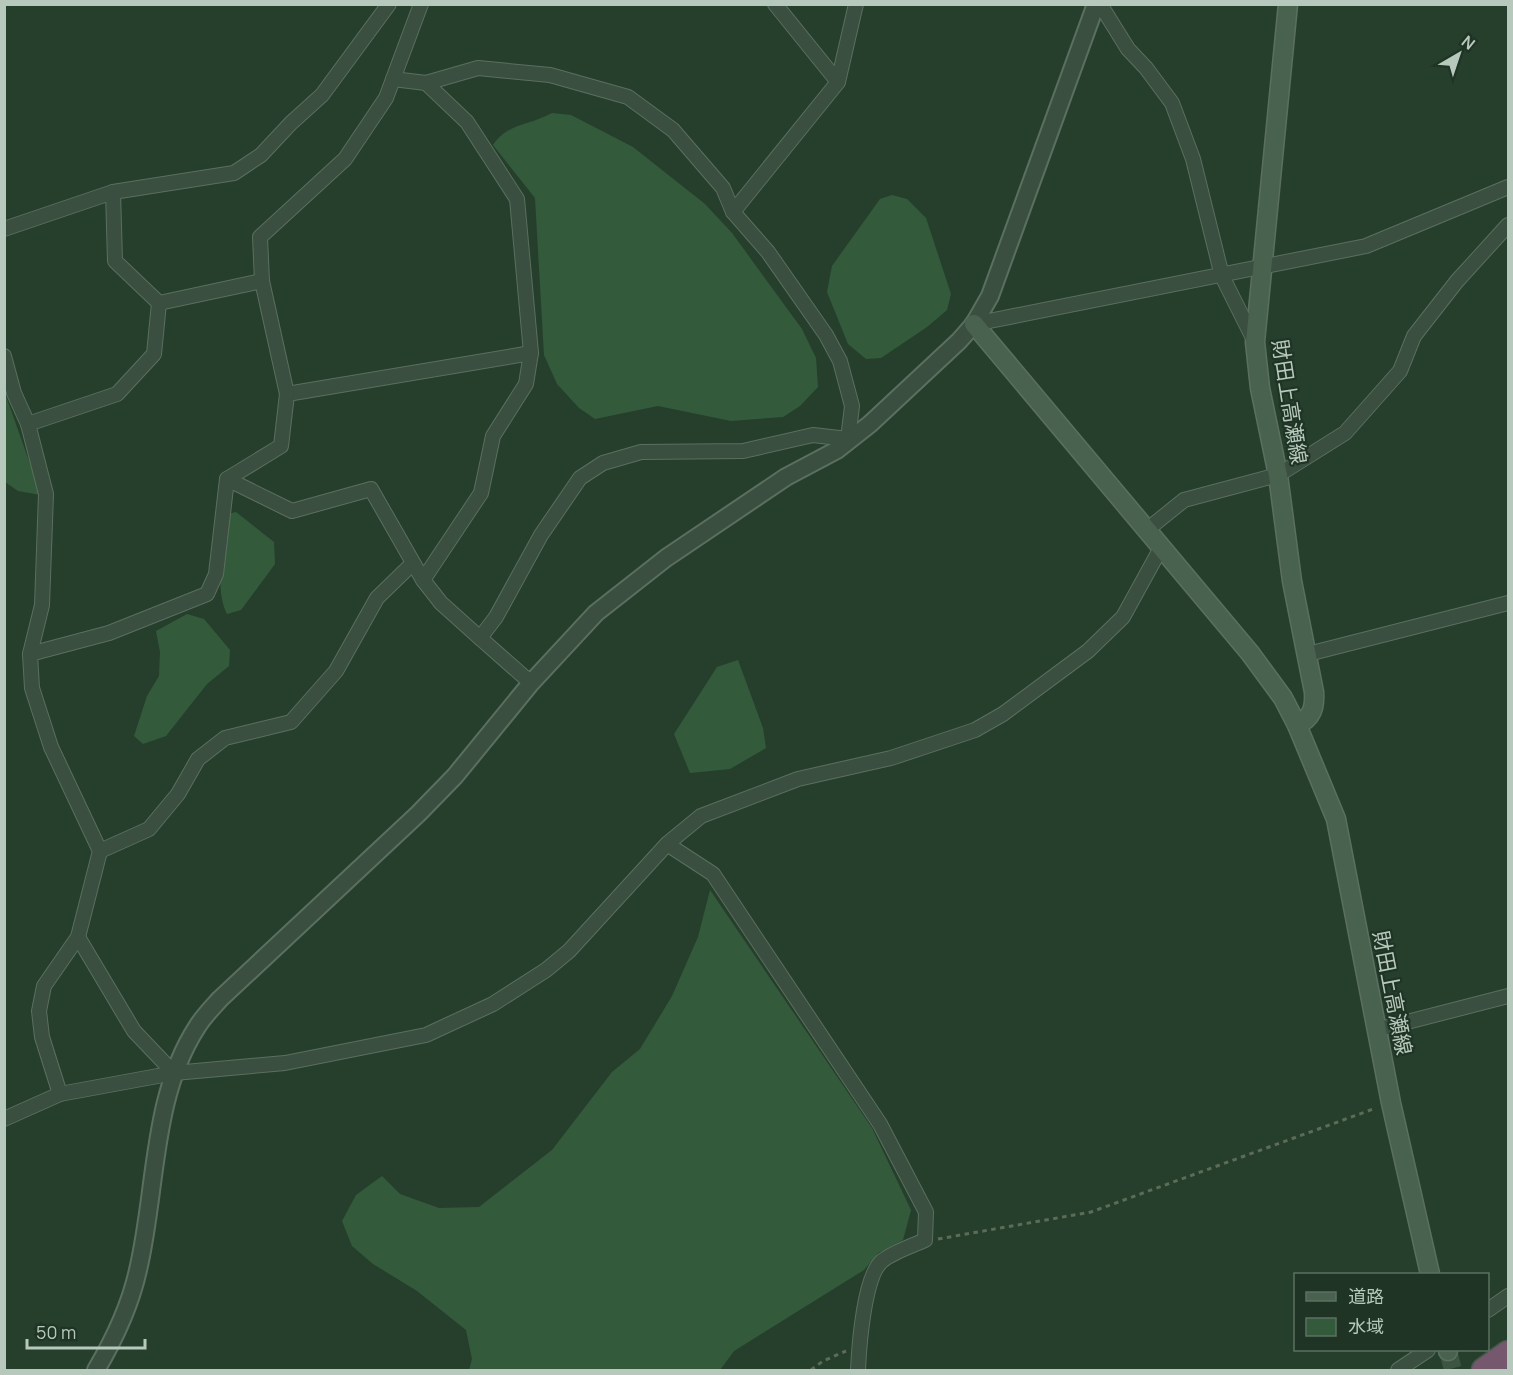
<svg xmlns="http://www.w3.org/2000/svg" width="1513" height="1375" viewBox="0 0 1513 1375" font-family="Manrope,'Noto Sans JP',sans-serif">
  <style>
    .water { fill: #335b3b }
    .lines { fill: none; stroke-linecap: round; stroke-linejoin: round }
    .secondary-tunnel { stroke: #3c5442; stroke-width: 18; stroke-dasharray: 18 9; stroke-linecap: butt }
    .minor-casing { stroke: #5b6f60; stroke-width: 16 }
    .tertiary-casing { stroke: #5b6f60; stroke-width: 20 }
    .secondary-casing { stroke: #5b6f60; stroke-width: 21 }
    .motorway-casing { stroke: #45594a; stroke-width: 27 }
    .path { stroke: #5c6c57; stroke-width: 3; stroke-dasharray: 4.5 4.5; stroke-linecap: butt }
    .minor { stroke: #3a4f3f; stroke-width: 14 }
    .tertiary { stroke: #3a4f3f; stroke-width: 16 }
    .secondary { stroke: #49624f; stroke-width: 18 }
    .motorway { stroke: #75586d; stroke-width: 24 }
    .labels { text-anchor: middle; stroke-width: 4.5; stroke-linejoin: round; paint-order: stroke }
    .street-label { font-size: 21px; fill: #b7c9bc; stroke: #1f3424 }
  </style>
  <rect width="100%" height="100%" fill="#263f2c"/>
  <g class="water">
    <path d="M552 113 571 115 633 147 705 204 732 233 802 329 816 358 818 387 800 406 783 417 731 421 658 406 595 419 579 408 557 384 544 355 535 198 493 145C508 123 528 126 552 113Z"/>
    <polygon points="892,195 907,199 926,218 951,294 947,310 927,327 881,358 866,359 848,344 827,292 832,266 880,199"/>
    <polygon points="4,396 6,396 41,495 18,491 5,482"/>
    <path d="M236 512 274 542 275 564 241 610 227 614C213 586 225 544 228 514Z"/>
    <polygon points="187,614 204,619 230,650 229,666 207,684 166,736 143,744 134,736 147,696 159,676 160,652 156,631"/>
    <polygon points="738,660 763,728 766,748 730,769 690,773 674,734 717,667"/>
    <polygon points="710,890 872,1128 911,1210 903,1240 878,1253 864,1270 734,1351 720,1370 469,1370 472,1359 466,1330 417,1291 373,1264 352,1246 342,1221 356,1195 382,1176 400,1194 439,1208 479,1207 552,1150 612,1072 640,1049 672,996 698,937"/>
  </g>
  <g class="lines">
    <polyline class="secondary-tunnel" points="1448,1351 1453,1370"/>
    <defs>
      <g id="minor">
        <polyline points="775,4 838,82"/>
        <polyline points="1100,4 1128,49 1146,68 1172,103 1193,159 1222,276 1255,342"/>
        <polyline points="113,192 115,261 159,303 262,281"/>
        <polyline points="733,212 838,82 856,4"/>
        <polyline points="4,229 113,192 234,173 261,155 291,123 322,95 389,4"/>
        <polyline points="974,324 1366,246 1508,187"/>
        <polyline points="4,356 14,393 28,424 46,494 42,605 30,654 32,688 51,747 100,851 78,937 44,986 39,1011 42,1037 60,1094"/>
        <polyline points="287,394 531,353"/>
        <polyline points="28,424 117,394 154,354 159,303"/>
        <polyline points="227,479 292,511 371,489 423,580 441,603 480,638 496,617 541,535 580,478 603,463 641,452 743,451 813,435 848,439 852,406 840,361 826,335 768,252 733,212 723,188 673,130 628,97 550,75 478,68 426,83 393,79"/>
        <polyline points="1148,529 1184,500 1278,475 1345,433 1400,371 1414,336 1457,281 1508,225"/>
        <polyline points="423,580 481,493 493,436 526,384 531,353 517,199 467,122 426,83"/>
        <polyline points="480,638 531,683"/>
        <polyline points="30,654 109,633 207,594 216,574 227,479 281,446 287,394 262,281 260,237 345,159 386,98 421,4"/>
        <polyline points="1308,654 1508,603"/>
        <path d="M667 844 713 874 880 1124 926 1212 925 1240C912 1246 893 1252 882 1261 864 1276 859 1347 858 1370"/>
        <polyline points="100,851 149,829 178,794 198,759 225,738 291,722 336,671 377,598 412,564"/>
        <polyline points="78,937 134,1031 174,1073"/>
        <polyline points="1376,1030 1508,996"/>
        <polyline points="4,1119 60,1094 174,1073 285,1063 426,1035 493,1004 546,970 569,951 667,844 701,816 798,779 891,758 975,730 1003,714 1088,651 1123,617 1162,546"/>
        <polyline points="1488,1310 1508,1296"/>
        <polyline points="1398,1370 1428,1350"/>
      </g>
      <path id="tertiary" d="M96 1370C115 1338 130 1306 138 1270 157 1190 151 1098 197 1027 203 1017 212 1008 220 999L418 814 455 776 531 683 596 613 666 558 786 477 837 450 870 424 959 341 974 324 990 296 1096 4"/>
      <g id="secondary">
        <path d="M1288 4 1255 342 1260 388 1278 475 1292 581 1314 692C1315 708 1312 718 1297 725"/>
        <polyline points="974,324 1250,653 1283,698 1297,725 1336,819 1391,1103 1430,1274"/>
        <polyline points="1448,1350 1448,1351"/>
      </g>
      <polyline id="motorway" points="1484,1370 1508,1353"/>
    </defs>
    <use href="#minor" class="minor-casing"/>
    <use href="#tertiary" class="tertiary-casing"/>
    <use href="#secondary" class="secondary-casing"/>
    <use href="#motorway" class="motorway-casing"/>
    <g class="path">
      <polyline points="938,1239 1091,1212 1376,1108"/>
      <polyline points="811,1370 823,1361 846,1351"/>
    </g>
    <use href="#minor" class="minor"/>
    <use href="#tertiary" class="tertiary"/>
    <use href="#secondary" class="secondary"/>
    <use href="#motorway" class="motorway"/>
  </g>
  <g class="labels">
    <g class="street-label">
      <text transform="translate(1289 402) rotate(81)" y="7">財田上高瀬線</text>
      <text transform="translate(1392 993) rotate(79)" y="7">財田上高瀬線</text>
    </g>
  </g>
  <rect width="1513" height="1375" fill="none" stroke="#b7c9bc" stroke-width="12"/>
  <rect x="1294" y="1273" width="195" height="78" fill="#1f3424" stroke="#5c7061" stroke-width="1.5"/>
  <rect x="1306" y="1292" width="30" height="9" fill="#49624f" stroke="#5c7061" stroke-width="1.5"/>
  <text x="1348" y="1303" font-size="18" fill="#b7c9bc">道路</text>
  <rect x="1306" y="1318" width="30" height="18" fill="#335b3b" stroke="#5c7061" stroke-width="1.5"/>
  <text x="1348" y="1333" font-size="18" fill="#b7c9bc">水域</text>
  <g transform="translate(1459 54) rotate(39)" stroke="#1f3424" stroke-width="4.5" paint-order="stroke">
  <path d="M0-4.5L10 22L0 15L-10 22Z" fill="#b7c9bc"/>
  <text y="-9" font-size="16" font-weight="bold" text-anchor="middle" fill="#b7c9bc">N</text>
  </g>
  <path d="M27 1339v9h118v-9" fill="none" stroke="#b7c9bc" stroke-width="3"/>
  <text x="36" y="1339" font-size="18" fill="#b7c9bc" stroke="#1f3424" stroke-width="4.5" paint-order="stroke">50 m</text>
</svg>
